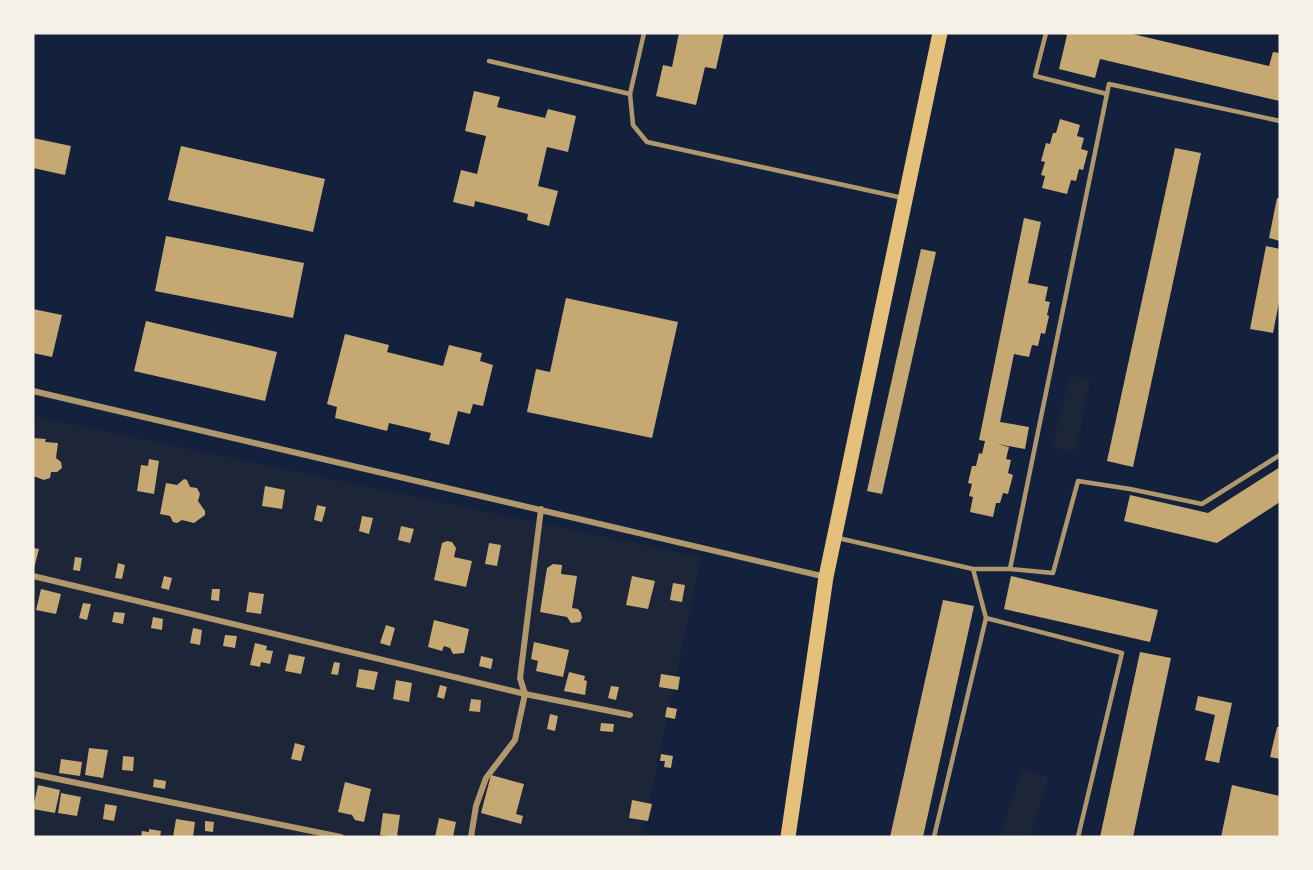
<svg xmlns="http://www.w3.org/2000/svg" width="1313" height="870" viewBox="0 0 1313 870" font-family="Rubik,sans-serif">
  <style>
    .green { fill: #1d2539 }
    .building { fill: #c6a872 }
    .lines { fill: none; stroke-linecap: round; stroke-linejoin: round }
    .service { stroke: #b1986c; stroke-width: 4.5 }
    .minor { stroke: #b1986c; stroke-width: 6 }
    .primary { stroke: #e5c07b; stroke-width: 15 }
  </style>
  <rect width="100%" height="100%" fill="#14213d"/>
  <g class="green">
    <polygon points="1070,376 1090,380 1076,451 1052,448"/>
    <polygon points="33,416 701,557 642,837 33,837"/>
    <polygon points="1023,769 1049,777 1030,837 999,837"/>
  </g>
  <g class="building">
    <polygon points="679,33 724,33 716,69 705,67 696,105 656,96 663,65 672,67"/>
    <polygon points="1061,33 1128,33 1269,66 1273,52 1280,53 1280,101 1100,59 1095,78 1059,69 1067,35"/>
    <polygon points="474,91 500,97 497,107 545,118 548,109 576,116 568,152 547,147 538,186 558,191 549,226 527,220 528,214 475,201 474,207 453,202 461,170 477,174 486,136 465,131"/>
    <polygon points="1060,119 1080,125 1077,136 1084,138 1081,149 1088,151 1083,170 1079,169 1076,181 1071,180 1067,194 1042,188 1045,176 1041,175 1045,162 1041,161 1046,143 1050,144 1053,133 1056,133"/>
    <polygon points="33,138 71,146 65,175 33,168"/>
    <polygon points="181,146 325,179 313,232 168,200"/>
    <polygon points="1175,148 1201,153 1133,467 1107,461"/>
    <polygon points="1277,198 1280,198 1280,241 1269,238"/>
    <polygon points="1024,218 1041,222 1028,283 1048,287 1045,301 1050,302 1047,315 1049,316 1045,334 1041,333 1038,346 1032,345 1029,357 1014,354 1000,422 1029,427 1025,449 997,444 1009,447 1006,459 1011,460 1008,473 1013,475 1008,494 1003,493 1000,503 996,503 993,517 970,512 973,497 969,496 972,484 968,483 972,466 976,466 979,453 982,454 985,441 979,440"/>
    <polygon points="166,236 304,263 293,318 155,291"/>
    <polygon points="1266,246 1280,249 1280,297 1273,333 1250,329"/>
    <polygon points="921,249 936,252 882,494 867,491"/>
    <polygon points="566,298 678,322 652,438 527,412 536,369 550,372"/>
    <polygon points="33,309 62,315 52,357 33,353"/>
    <polygon points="146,321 277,352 265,401 134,371"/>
    <polygon points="345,334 389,345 387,352 443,366 449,345 482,353 480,361 493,365 483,406 473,404 470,414 458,411 449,445 429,440 431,433 389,423 387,431 335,418 337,407 327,404"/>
    <polygon points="33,438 46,439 45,442 58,443 56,458 61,462 62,468 57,472 51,472 50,478 44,480 33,476"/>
    <polygon points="149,459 159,461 154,494 137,491 141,465 148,466"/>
    <polygon points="1280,467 1280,502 1217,543 1124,521 1130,495 1208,513"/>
    <polygon points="184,479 187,480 190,487 197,488 200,494 198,501 205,511 205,515 194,523 182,520 177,523 173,522 170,516 160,514 166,483 177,485"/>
    <polygon points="265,486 285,490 282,509 262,506"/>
    <polygon points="317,505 326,507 322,522 314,520"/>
    <polygon points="362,516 373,518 369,534 359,531"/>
    <polygon points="401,526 414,529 410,543 398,540"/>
    <polygon points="447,541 452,542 456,548 454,557 472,561 466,587 434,580 442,543"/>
    <polygon points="489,543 501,545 497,566 485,564"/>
    <polygon points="33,548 39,549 34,568 33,568"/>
    <polygon points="75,557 82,558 80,571 73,570"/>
    <polygon points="118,563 125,565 122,579 115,578"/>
    <polygon points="553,564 562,565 561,574 577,576 572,608 578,609 581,613 582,618 580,622 571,623 567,617 540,612 547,568"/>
    <polygon points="164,576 172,578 169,590 161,588"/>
    <polygon points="632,576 655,581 648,609 626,605"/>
    <polygon points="1011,576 1158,610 1150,642 1004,609"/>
    <polygon points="673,583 685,585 682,602 670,600"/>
    <polygon points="41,589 61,594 56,614 36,610"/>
    <polygon points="212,589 220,589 219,601 211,600"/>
    <polygon points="249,592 264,594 261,614 246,612"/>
    <polygon points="943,600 974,606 923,837 890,837"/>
    <polygon points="83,603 91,604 87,620 79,618"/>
    <polygon points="114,612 125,613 123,624 112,622"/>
    <polygon points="153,617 163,619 162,630 151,628"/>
    <polygon points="434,620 469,629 464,653 453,654 450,648 444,646 442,651 428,647"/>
    <polygon points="386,625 395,628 390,646 380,643"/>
    <polygon points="193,628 202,630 200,645 190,643"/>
    <polygon points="225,635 237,636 235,648 223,646"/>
    <polygon points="534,642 569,650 563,677 536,671 538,661 531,659"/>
    <polygon points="255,643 267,646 266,650 273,651 270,664 261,662 260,667 250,665"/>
    <polygon points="1140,652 1171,658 1133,837 1100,837"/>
    <polygon points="289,654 305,657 301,674 285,671"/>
    <polygon points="481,656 493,659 491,669 479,666"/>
    <polygon points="334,662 340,663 338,675 331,674"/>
    <polygon points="359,669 378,672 374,690 356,687"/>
    <polygon points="569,672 585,676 584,680 587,681 585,695 564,691"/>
    <polygon points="661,674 680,677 678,690 659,687"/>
    <polygon points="396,680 412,683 409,702 393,699"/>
    <polygon points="440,685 447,687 444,699 437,697"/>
    <polygon points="611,686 619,687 616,700 608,698"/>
    <polygon points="1198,696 1232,703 1219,763 1205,760 1215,715 1195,710"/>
    <polygon points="471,699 481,700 480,712 469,711"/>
    <polygon points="667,707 677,709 675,719 665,717"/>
    <polygon points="550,714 558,716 555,731 547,729"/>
    <polygon points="601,723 614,724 613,732 600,731"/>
    <polygon points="1277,727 1280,727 1280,759 1270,757"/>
    <polygon points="295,743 305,746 301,761 291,759"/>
    <polygon points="89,748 108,750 103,778 85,775"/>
    <polygon points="661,754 673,756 671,768 664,767 665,761 660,761"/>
    <polygon points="123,756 134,757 133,771 122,770"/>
    <polygon points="61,759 82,762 80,776 59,773"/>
    <polygon points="491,775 524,784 516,814 523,816 521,824 481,813"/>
    <polygon points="154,779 166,781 165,789 153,787"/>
    <polygon points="345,782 371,789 364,822 355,820 352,815 338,812"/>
    <polygon points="38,785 60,790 55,813 33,809"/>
    <polygon points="1232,785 1280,796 1280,837 1221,837"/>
    <polygon points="61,793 81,797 77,816 58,813"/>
    <polygon points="632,800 652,804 648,821 629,818"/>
    <polygon points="105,804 117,806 114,821 103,819"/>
    <polygon points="383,813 400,815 397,837 380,835"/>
    <polygon points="439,818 456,822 453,837 435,837"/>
    <polygon points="176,819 195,822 193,837 173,837"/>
    <polygon points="205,821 214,822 213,832 205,831"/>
    <polygon points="149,829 161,831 160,837 141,837 142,831 149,832"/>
  </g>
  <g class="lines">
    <g class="service">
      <polyline points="644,33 630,94 633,125 647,142 903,198"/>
      <polyline points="1046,33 1035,76 1107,94"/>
      <polyline points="489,61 630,94"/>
      <polyline points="838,538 973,569 1010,569 1109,84 1280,121"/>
      <polyline points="1010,569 1053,573 1078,481 1130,489 1202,504 1280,455"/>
      <polyline points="986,618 1122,653 1078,837"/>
      <polyline points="934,837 986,618 973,569"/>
    </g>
    <g class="minor">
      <polyline points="33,391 826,577"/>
      <polyline points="33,576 525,694 630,715"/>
      <polyline points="33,774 341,837"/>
      <polyline points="471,837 476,806 486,778 515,740 525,694 520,678 541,509"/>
    </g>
    <polyline class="primary" points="788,837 826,577 940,33"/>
  </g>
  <rect width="1313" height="870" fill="none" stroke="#f6f1e7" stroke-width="69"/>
</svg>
